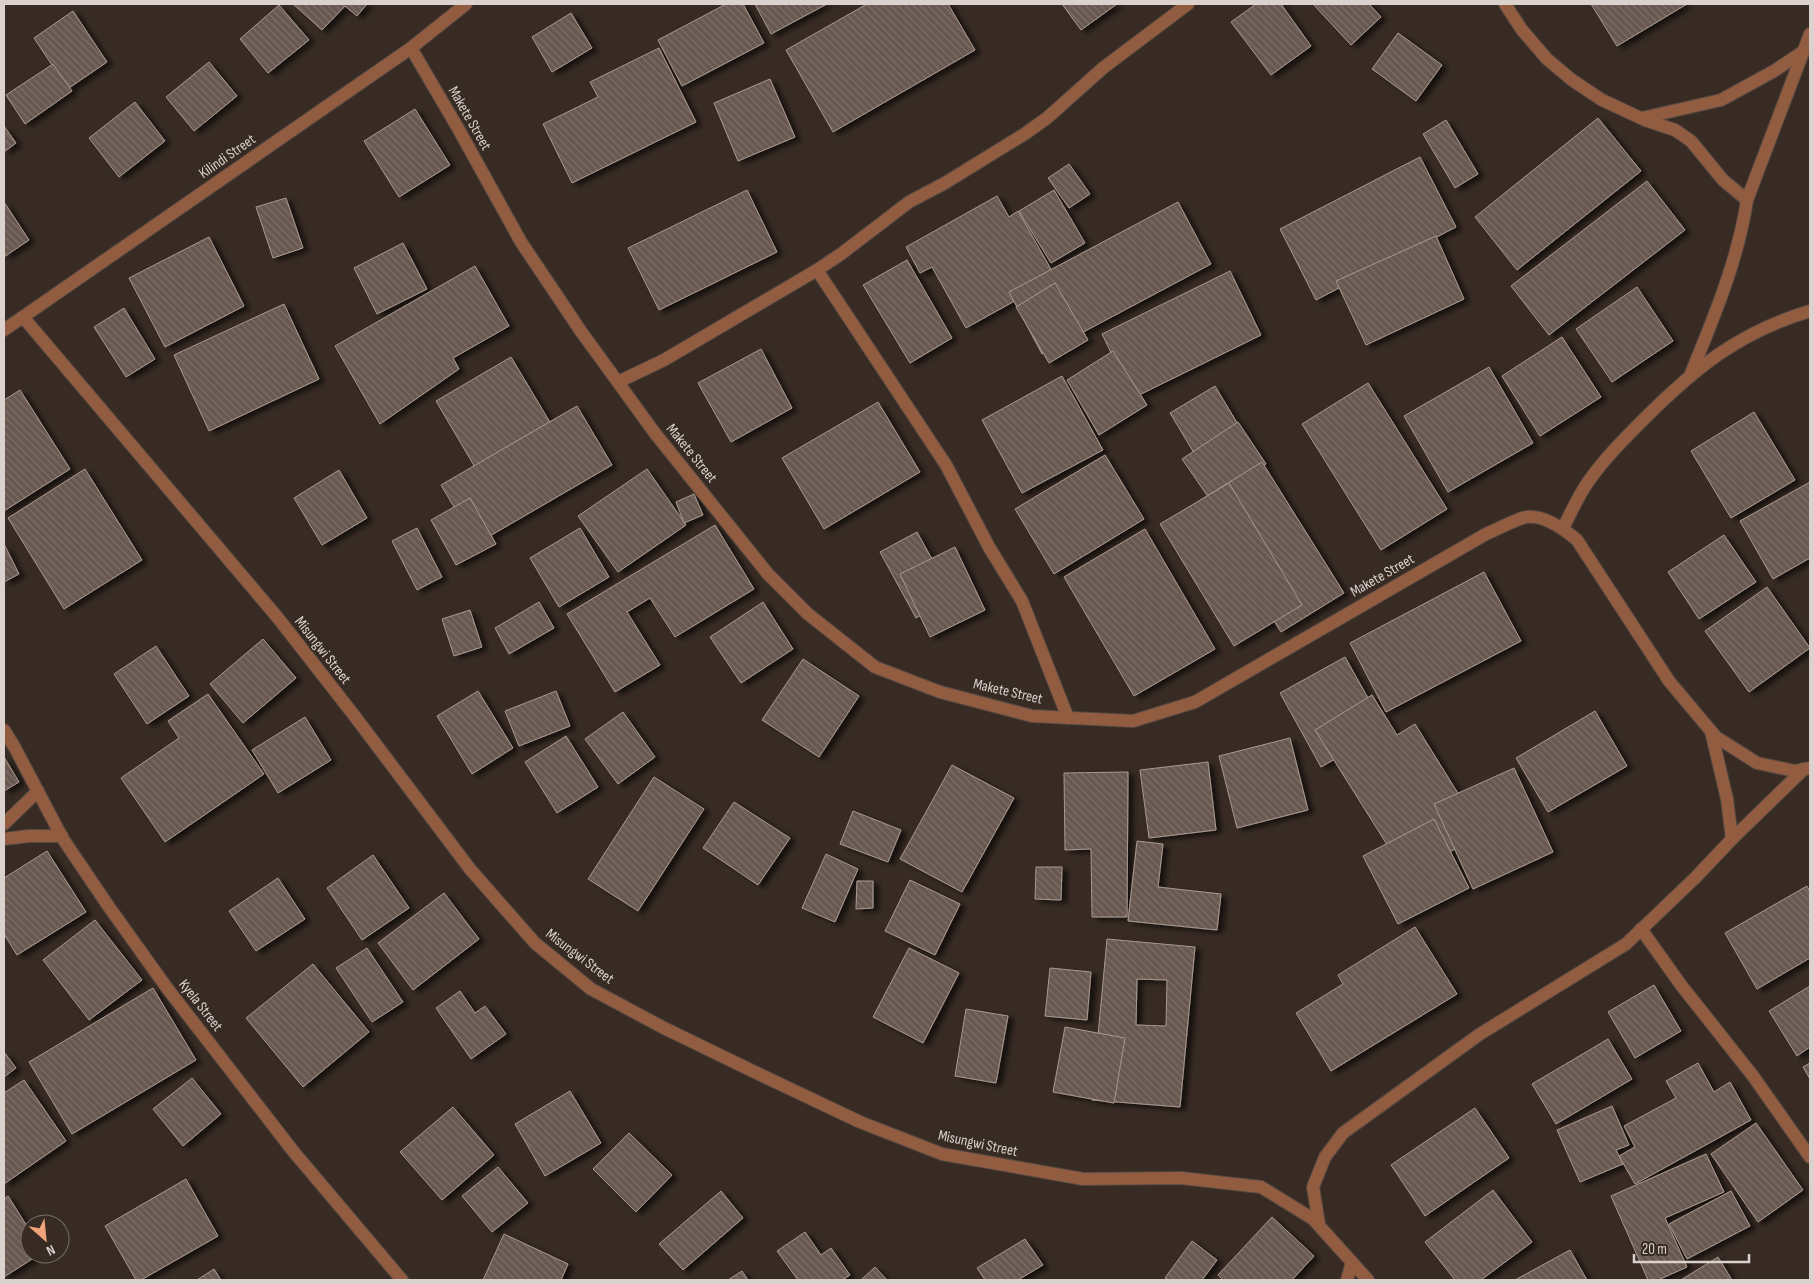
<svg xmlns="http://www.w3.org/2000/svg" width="1814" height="1284" viewBox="0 0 1814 1284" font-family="'Sofia Sans Condensed',sans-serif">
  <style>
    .building { fill: url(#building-back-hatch); stroke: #a99990; fill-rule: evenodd; filter: url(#shadow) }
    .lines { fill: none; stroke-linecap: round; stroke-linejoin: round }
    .minor-casing { stroke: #554943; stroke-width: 14 }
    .minor { stroke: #925c40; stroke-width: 12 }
    .labels { text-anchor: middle; stroke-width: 4; stroke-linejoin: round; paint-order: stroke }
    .street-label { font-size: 15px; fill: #dbd2ce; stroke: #382b24 }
  </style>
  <defs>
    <pattern id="building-back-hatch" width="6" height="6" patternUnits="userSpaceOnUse" patternTransform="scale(1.25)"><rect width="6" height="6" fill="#675850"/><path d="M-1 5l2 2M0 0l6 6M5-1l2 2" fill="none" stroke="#7c6f68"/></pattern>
    <filter id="shadow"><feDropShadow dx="5.5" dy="3" stdDeviation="2.5" flood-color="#0009"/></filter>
  </defs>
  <rect width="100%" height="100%" fill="#382b24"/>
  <g class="building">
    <polygon points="293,4 367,4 357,16 345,6 322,30"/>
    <polygon points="726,4 743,4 764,43 682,86 658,40"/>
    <polygon points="755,4 827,4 771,34"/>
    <polygon points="867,4 948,4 975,50 833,132 786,50"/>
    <polygon points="1062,4 1117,4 1081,30"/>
    <polygon points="1256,4 1281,4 1311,46 1271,75 1231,22"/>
    <polygon points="1313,4 1369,4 1381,17 1351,45"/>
    <polygon points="1591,4 1687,4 1617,46"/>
    <polygon points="279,5 309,40 268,73 240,39"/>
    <polygon points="73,11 107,62 69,88 67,87 32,108 22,91 56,71 34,38"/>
    <polygon points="571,13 592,48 552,72 532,37"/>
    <polygon points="1398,33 1442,65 1416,101 1372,69"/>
    <polygon points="659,48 696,122 572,183 543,124 598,97 590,82"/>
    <polygon points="209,62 237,96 194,131 166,97"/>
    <polygon points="53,64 72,91 25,124 6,95"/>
    <polygon points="770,79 795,137 738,161 714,103"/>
    <polygon points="135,102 165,141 119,177 89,138"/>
    <polygon points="415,109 450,165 399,197 364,141"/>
    <polygon points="1598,118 1641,171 1517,270 1475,217"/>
    <polygon points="1446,120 1478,174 1455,188 1423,134"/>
    <polygon points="4,126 16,143 4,152"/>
    <polygon points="1420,157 1456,227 1316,300 1280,229"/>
    <polygon points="1069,164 1090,194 1069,208 1048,178"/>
    <polygon points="1647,181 1685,230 1549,335 1511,286"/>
    <polygon points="747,190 777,252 659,310 628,248"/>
    <polygon points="1054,190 1085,243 1051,263 1019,211"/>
    <polygon points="997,196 1009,217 1018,211 1056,278 966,328 932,267 920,273 906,247"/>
    <polygon points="286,198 303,248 273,258 256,207"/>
    <polygon points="4,202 29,240 4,257"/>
    <polygon points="1178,202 1211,264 1042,354 1009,292"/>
    <polygon points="1436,236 1464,299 1366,345 1336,281"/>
    <polygon points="209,237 244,306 165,347 129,278"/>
    <polygon points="403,243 427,289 377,314 354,268"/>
    <polygon points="907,260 952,338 910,363 863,285"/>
    <polygon points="475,266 509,326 453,358 459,369 380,424 335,346"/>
    <polygon points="1230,271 1261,335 1133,398 1102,334"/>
    <polygon points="1055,283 1088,340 1049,363 1016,307"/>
    <polygon points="1637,287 1673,341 1612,382 1576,329"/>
    <polygon points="284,304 319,379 209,431 174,355"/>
    <polygon points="124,308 155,359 126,377 94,327"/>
    <polygon points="1562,337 1601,397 1540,436 1502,376"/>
    <polygon points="761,349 792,408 731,442 698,383"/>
    <polygon points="1113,351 1147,405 1099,435 1067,380"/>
    <polygon points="511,357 551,424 476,469 436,401"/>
    <polygon points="1489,367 1533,443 1448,492 1404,416"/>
    <polygon points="1062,376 1103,450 1022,493 982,420"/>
    <polygon points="1368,383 1447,509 1381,550 1302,424"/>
    <polygon points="1215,386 1248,441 1203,468 1170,413"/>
    <polygon points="20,390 70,469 4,511 4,400"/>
    <polygon points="878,402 920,472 824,529 782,458"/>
    <polygon points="577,406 612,465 476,544 441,485"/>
    <polygon points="1754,412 1795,480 1731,518 1691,451"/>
    <polygon points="1238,422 1266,464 1211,501 1182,459"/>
    <polygon points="1105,455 1144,519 1054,574 1015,509"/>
    <polygon points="1262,462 1344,593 1281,632 1199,501"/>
    <polygon points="85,469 142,560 64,609 8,518"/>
    <polygon points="647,469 686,525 618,572 578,516"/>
    <polygon points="339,470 367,518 322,545 294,498"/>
    <polygon points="1810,482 1810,558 1773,579 1740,521"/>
    <polygon points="1229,483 1302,605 1234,646 1160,524"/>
    <polygon points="694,494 703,515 684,523 676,502"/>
    <polygon points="470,498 496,544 456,565 431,520"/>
    <polygon points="715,525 754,589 675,637 650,598 627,612 660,665 615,692 567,614"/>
    <polygon points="417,528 442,577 417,590 392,541"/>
    <polygon points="580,528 609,577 559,607 530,558"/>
    <polygon points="1145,529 1215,649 1134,696 1064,577"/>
    <polygon points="917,532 953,597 916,618 880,552"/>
    <polygon points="1724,535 1756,582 1699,619 1668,572"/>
    <polygon points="4,544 19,574 4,582"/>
    <polygon points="955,547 985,610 930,637 900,574"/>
    <polygon points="1484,572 1521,641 1386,712 1350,643"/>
    <polygon points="1767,587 1810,648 1749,692 1705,631"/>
    <polygon points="539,602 554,628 509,654 495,628"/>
    <polygon points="763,602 793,649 741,683 710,637"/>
    <polygon points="470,610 482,647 454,656 442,619"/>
    <polygon points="263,639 296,678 243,723 210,684"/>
    <polygon points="156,646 189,696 147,724 114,674"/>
    <polygon points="1345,657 1386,730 1321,767 1280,693"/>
    <polygon points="803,659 859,696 819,757 762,720"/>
    <polygon points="478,691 513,748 472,774 437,716"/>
    <polygon points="556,691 570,726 519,746 505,711"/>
    <polygon points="208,694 264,774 165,842 121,778 179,738 168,721"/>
    <polygon points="1372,695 1397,735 1415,724 1482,832 1408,878 1315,730"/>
    <polygon points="1595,711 1627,766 1548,812 1516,758"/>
    <polygon points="623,712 655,757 618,784 585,739"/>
    <polygon points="305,717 331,760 278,793 252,750"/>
    <polygon points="566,736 598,787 557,813 525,762"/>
    <polygon points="1290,738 1308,810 1237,828 1219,756"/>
    <polygon points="4,757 19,782 4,791"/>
    <polygon points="1208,762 1216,830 1149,838 1140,770"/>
    <polygon points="952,765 1014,798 962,892 900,859"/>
    <polygon points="1514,768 1553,852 1473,889 1434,804"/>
    <polygon points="1128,772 1127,917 1092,917 1091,849 1065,850 1064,773"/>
    <polygon points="654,777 704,809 638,911 588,879"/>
    <polygon points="734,802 790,838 758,885 703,848"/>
    <polygon points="853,811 901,830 888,862 840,844"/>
    <polygon points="1434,819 1469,888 1398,924 1363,856"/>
    <polygon points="1137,841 1163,844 1158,887 1221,894 1217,930 1128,921"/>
    <polygon points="47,851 86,912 17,955 4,934 4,878"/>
    <polygon points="826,854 858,869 835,922 802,908"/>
    <polygon points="373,855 409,908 362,940 327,888"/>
    <polygon points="1036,867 1062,867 1061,900 1035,899"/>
    <polygon points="278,878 305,919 256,951 229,911"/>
    <polygon points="910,880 960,904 935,955 885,931"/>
    <polygon points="857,881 873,881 873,908 856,909"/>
    <polygon points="1807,886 1810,892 1810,958 1757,989 1725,933"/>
    <polygon points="444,893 479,939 413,990 378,943"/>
    <polygon points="95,920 142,980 89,1020 43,960"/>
    <polygon points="1415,927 1457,994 1331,1071 1296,1013 1343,984 1338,975"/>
    <path d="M1107 939 1195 947 1180 1107 1092 1100ZM1137 979 1167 980 1166 1026 1136 1025Z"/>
    <polygon points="367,948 403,1002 372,1022 336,968"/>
    <polygon points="909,948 959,973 923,1043 873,1017"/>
    <polygon points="313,964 369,1032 303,1087 246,1018"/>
    <polygon points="1050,968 1091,972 1087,1020 1045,1016"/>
    <polygon points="1654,985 1681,1031 1635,1058 1608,1012"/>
    <polygon points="1810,986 1810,1047 1797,1056 1769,1011"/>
    <polygon points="153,988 196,1060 72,1134 29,1062"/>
    <polygon points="460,991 475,1013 485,1006 506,1034 471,1059 436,1008"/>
    <polygon points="966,1009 1008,1016 996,1083 955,1076"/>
    <polygon points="1065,1027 1125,1038 1114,1103 1053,1092"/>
    <polygon points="1608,1039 1632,1079 1556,1124 1532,1084"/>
    <polygon points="4,1052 16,1068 4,1077"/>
    <polygon points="1698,1063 1714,1092 1730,1082 1751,1120 1635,1184 1619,1156 1635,1147 1624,1126 1676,1098 1666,1081"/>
    <polygon points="1810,1063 1810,1079 1803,1067"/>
    <polygon points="192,1078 221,1114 183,1146 153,1109"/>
    <polygon points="24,1080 66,1141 4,1184 4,1093"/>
    <polygon points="570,1091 601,1143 545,1176 515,1124"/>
    <polygon points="1612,1106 1629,1145 1616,1150 1623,1164 1580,1182 1557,1130"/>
    <polygon points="453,1107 494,1155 442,1200 400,1152"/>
    <polygon points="1475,1108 1509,1158 1425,1216 1391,1165"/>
    <polygon points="1756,1123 1803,1190 1758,1222 1711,1154"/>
    <polygon points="629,1133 672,1175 636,1212 593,1169"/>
    <polygon points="1706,1154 1724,1192 1665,1218 1687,1267 1658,1280 1648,1280 1611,1196"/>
    <polygon points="498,1167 528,1203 492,1232 462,1196"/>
    <polygon points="186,1179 218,1236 141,1280 136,1280 105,1226"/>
    <polygon points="1493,1190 1532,1242 1481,1280 1455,1280 1425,1242"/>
    <polygon points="721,1191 743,1218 683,1270 659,1244"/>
    <polygon points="1731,1191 1750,1226 1687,1259 1669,1224"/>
    <polygon points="8,1196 30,1231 30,1254 40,1254 4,1277 4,1199"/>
    <polygon points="1272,1217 1314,1256 1292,1280 1223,1280 1218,1275"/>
    <polygon points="805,1232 821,1255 831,1248 850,1275 842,1280 798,1280 777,1251"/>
    <polygon points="504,1234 568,1264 561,1280 483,1280"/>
    <polygon points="1025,1239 1043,1265 1018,1280 985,1280 977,1268"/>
    <polygon points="1192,1241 1217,1260 1202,1280 1169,1280 1165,1278"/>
    <polygon points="1570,1250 1587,1280 1515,1280"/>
    <polygon points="1718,1257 1732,1280 1681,1280"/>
    <polygon points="875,1267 887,1280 861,1280"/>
    <polygon points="214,1269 221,1280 197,1280"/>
    <polygon points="742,1271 748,1280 728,1280"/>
  </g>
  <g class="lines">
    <defs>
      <g id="minor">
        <polyline points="1505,4 1522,30 1547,59 1572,80 1602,100 1645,120 1675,130 1691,141 1723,180 1747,200"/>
        <path d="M411 48 459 130 521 242 580 330 654 432 768 574 808 614 875 667 940 692 1032 716 1133 721 1195 702 1486 534C1496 530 1518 518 1527 517 1544 515 1565 530 1577 540L1669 681 1716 737 1757 763 1795 771 1810 768"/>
        <polyline points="1642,118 1721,100 1774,71 1804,51"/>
        <polyline points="817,270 946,465 989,547 1022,601 1068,718"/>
        <polyline points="23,317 278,618 353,714 470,869 535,943 591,989 664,1028 763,1076 860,1122 942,1154 1083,1179 1181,1178 1261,1187 1313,1219 1368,1280"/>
        <polyline points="4,330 411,48 466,4"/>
        <path d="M1690 376C1713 319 1738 261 1747 200L1810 34"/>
        <polyline points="618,382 664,360 817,270 841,254 909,202 945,183 1023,135 1047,118 1103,68 1188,4"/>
        <path d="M1563 528C1571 513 1578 496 1588 482 1604 459 1624 439 1644 419 1695 368 1739 332 1810 311"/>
        <polyline points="4,730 15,748 63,839 109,907 167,988 293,1151 402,1280"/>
        <polyline points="1711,731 1727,799 1732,839"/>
        <polyline points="4,824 38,791"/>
        <polyline points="4,839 29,836 62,836"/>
        <polyline points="1641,929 1681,985 1753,1076 1810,1157"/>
        <polyline points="1319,1224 1313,1187 1325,1157 1343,1133 1480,1034 1626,944 1696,877 1732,839 1804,769"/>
        <polyline points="1347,1280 1352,1262"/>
      </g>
    </defs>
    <use href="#minor" class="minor-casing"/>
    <use href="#minor" class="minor"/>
  </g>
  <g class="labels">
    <g class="street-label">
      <text transform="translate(470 118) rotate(60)" y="5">Makete Street</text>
      <text transform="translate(227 156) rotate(-35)" y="5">Kilindi Street</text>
      <text transform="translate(692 453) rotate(51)" y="5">Makete Street</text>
      <text transform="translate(1382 575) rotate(-30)" y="5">Makete Street</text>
      <text transform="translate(323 650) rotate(52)" y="5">Misungwi Street</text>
      <text transform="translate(1008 691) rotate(13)" y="5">Makete Street</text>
      <text transform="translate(580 956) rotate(37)" y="5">Misungwi Street</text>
      <text transform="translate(201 1005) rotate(52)" y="5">Kyela Street</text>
      <text transform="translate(978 1143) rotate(12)" y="5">Misungwi Street</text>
    </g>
  </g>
  <rect width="1814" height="1284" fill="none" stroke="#dbd2ce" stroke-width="10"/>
  <g transform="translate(45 1239) rotate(153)"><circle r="24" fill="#382b24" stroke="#796e68"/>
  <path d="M0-4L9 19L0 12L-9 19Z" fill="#f0a279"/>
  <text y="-8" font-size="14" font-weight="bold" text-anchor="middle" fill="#dbd2ce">N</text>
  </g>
  <path d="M1634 1254v8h115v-8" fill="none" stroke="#dbd2ce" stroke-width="2.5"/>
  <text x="1642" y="1254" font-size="15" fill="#dbd2ce" stroke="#382b24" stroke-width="4" paint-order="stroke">20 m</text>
</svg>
